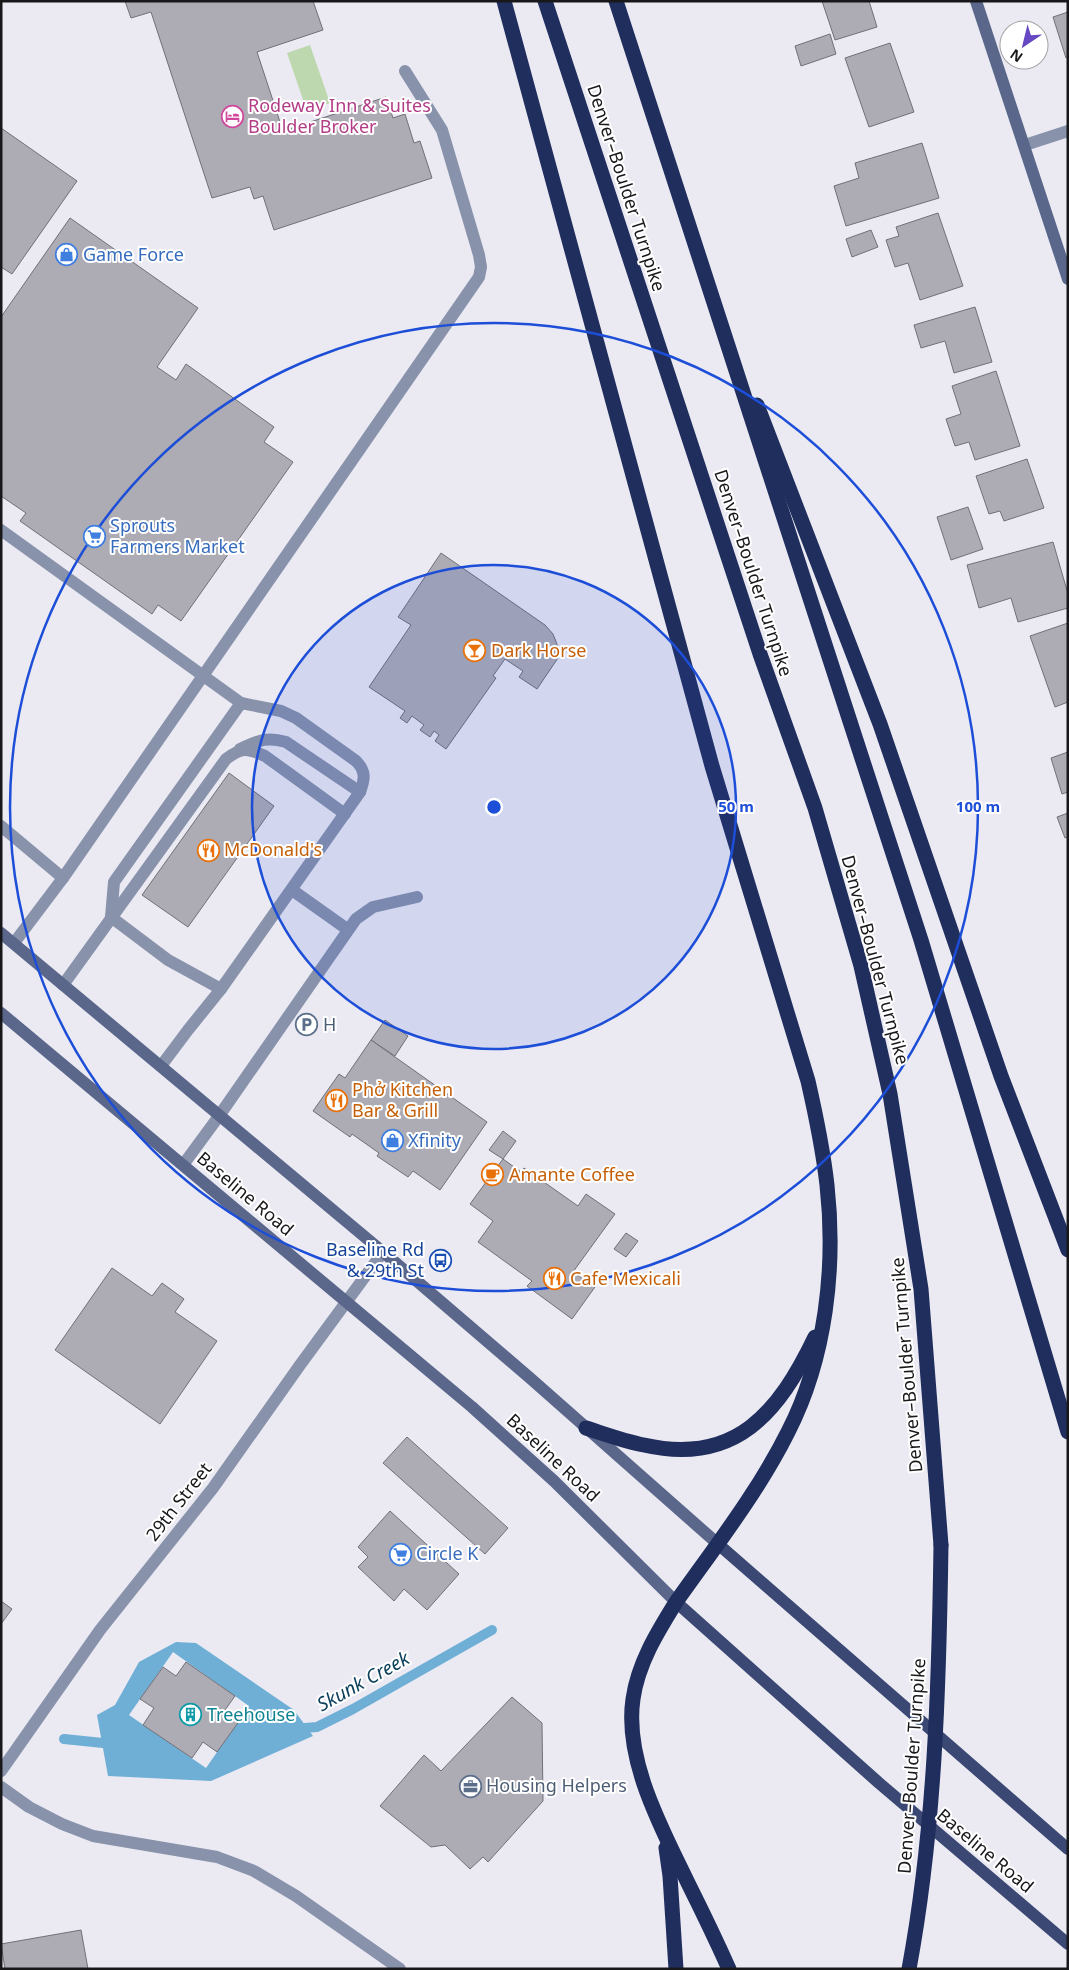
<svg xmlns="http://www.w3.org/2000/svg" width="1069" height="1970" viewBox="0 0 1069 1970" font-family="'Noto Sans',sans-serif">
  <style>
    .park { fill: #bdd7ae }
    .water { fill: #6fafd6; fill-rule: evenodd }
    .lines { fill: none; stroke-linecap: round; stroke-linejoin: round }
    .stream { stroke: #6fafd6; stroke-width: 10 }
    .building { fill: #adacb4; stroke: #707077 }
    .lane { stroke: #8892ab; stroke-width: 12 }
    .street { stroke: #8892ab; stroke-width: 12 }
    .secondary { stroke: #5a678b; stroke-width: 12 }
    .primary { stroke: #3a4873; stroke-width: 12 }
    .highway { stroke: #202e5e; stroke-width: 15 }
    .highway-bridge { stroke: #202e5e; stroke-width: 15 }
    .ring { fill: none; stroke: #1d4ed8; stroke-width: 2.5 }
    .labels { text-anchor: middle; stroke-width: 4; stroke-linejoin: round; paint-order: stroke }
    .hotel-label { font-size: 18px; fill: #b23c85; stroke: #fff; text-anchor: start }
    .street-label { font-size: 18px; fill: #18181b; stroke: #fff }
    .shop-label { font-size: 18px; fill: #366cbe; stroke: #fff; text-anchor: start }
    .food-label { font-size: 18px; fill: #c56008; stroke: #fff; text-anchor: start }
    .service-label { font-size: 18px; fill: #4e5e75; stroke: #fff; text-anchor: start }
    .transit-label { font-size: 18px; fill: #164399; stroke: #fff; text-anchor: end }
    .culture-label { font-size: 18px; fill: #0d838f; stroke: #fff; text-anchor: start }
    .water-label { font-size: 19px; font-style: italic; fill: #0d415c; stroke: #fff }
    .centre { fill: #1d4ed8; stroke: #fff; stroke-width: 2.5 }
    .ring-label { font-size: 15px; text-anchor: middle; font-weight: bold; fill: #1d4ed8; stroke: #fff; stroke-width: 4; stroke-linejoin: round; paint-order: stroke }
  </style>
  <rect width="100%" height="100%" fill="#ebeaf3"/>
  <polygon class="park" points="310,45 330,103 307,111 287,53"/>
  <path class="water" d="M176 1642 196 1643 294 1710 313 1736 211 1781 108 1776 97 1715 115 1705 139 1662ZM173 1652 249 1706 206 1768 129 1715Z"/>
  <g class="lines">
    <g class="stream">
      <polyline points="293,1729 317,1727 353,1709 492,1630"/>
      <polyline points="64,1739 103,1743 116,1742"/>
    </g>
  </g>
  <g class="building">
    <polygon points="125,1 313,1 323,30 257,52 283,131 386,97 393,118 405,114 414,143 420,141 432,178 274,230 263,196 254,199 250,187 212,198 151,12 131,18"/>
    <polygon points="822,1 869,1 877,27 835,40"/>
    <polygon points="1068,12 1068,57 1066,58 1053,17"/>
    <polygon points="830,34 836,54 801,66 795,46"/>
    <polygon points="890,43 914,112 869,127 845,58"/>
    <polygon points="1,128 77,181 12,274 1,267"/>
    <polygon points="922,143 939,198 846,226 834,186 859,178 855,163"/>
    <polygon points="938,213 963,286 920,300 908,263 895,267 886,240 899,236 896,227"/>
    <polygon points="70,218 198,308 157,367 176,380 186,364 274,427 264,442 293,462 181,621 158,605 152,614 20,521 26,513 1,496 1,317"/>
    <polygon points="871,230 878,247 852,257 846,239"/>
    <polygon points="975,307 992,362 954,373 945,341 921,348 914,325"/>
    <polygon points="996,371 1020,446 975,460 969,442 955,446 946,419 961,414 952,386"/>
    <polygon points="1027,459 1044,508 1004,521 1000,511 989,514 976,476"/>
    <polygon points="968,507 983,549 951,560 937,517"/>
    <polygon points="1053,542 1068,594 1068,608 1018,622 1011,598 979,608 967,565"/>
    <polygon points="441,553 545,625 553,634 557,644 558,658 537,689 519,677 523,671 505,659 493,676 496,678 446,749 435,741 439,735 434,731 430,737 420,730 424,725 412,716 407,723 400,718 405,711 369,687 411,625 398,617"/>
    <polygon points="1068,623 1068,702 1055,707 1030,636"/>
    <polygon points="1068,752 1068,792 1062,794 1051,758"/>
    <polygon points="229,773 274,806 188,927 142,895"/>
    <polygon points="1068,813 1068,837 1065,838 1057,817"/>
    <polygon points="385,1020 408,1036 395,1056 371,1040"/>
    <polygon points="371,1040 487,1122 440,1190 413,1171 408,1177 377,1156 379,1153 352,1134 350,1137 313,1111 339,1074 345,1078"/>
    <polygon points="503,1131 516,1141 503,1159 489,1150"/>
    <polygon points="503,1159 521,1172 524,1168 578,1206 586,1194 615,1214 573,1272 595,1287 572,1319 527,1286 532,1281 478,1242 493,1221 470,1204"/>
    <polygon points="626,1233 638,1241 626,1257 614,1249"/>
    <polygon points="112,1268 152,1296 162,1283 184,1299 175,1312 217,1341 160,1424 55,1350"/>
    <polygon points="407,1437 508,1528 485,1554 383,1463"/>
    <polygon points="390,1511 459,1574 427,1610 404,1589 394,1601 358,1567 368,1557 358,1547"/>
    <polygon points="1,1601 12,1609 1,1624"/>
    <polygon points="186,1662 235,1696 225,1710 240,1720 217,1752 203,1742 192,1758 143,1725 154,1708 140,1699 163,1667 176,1676"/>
    <polygon points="512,1697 542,1723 543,1801 488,1862 483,1857 470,1869 445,1845 431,1847 380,1806 424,1755 441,1771"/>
    <polygon points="81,1930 88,1969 5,1969 1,1944"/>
  </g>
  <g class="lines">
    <g class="lane">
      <path d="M1 530 241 703 281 711 296 718 356 761C366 771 365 779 360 792L221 989 188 1030 161 1066"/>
      <path d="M240 749C258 741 266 736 286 742L360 792"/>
      <polyline points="1,826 63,878"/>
      <polyline points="292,890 347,929"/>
      <polyline points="111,917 114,882 241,703"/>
      <polyline points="111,917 168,960 221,989"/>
      <polyline points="14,943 63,878 479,277 481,267 479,255 442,130 405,71"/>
      <path d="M63 985 226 759C242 747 247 748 265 756L345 814"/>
      <polyline points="183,1165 219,1116 356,919 373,907 417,897"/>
    </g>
    <g class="street">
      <polyline points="1025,145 1068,131"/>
      <polyline points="1,1771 100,1630 213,1488 300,1365 383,1252"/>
      <polyline points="1,1787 29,1807 62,1824 93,1836 217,1857 254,1871 296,1896 400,1969"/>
    </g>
    <g class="secondary">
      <polyline points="976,1 1068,279"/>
      <polyline points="1,933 383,1252 530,1378 718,1544"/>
      <polyline points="1,1013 472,1407 554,1481 676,1602"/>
    </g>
    <g class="primary">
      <polyline points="718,1544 1068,1849"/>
      <polyline points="676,1602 879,1783 1068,1944"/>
    </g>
    <g class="highway">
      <path d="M504 1 712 766 808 1081C816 1116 823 1150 827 1185 836 1267 826 1358 788 1432 758 1492 715 1547 676 1602 658 1631 638 1663 633 1699 624 1760 662 1829 688 1883 702 1911 716 1940 729 1969"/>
      <polyline points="545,1 760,654 815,808 861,966 890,1094 921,1289 941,1545"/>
      <polyline points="616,1 921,940 1068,1432"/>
      <polyline points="757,405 880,724 1001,1076 1068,1250"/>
      <path d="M586 1428C605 1434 624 1441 644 1445 736 1466 779 1412 815 1337"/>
      <polyline points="666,1848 670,1876 676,1969"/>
    </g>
    <path class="highway-bridge" d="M909 1969C935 1829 939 1687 941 1545"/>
  </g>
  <circle cx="494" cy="807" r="242" fill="#1d4ed8" fill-opacity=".12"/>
  <g class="ring">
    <circle cx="494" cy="807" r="242"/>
    <circle cx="494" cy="807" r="484"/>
  </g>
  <defs>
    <symbol id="hotel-ring" viewBox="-11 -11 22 22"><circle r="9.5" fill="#fff" stroke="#d1479c" stroke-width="1.5"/><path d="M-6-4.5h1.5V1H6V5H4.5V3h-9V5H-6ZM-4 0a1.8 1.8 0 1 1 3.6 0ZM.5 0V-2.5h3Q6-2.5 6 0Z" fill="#d1479c"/></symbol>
    <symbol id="shop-ring" viewBox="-11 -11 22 22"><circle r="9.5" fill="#fff" stroke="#3f7fe0" stroke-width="1.5"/><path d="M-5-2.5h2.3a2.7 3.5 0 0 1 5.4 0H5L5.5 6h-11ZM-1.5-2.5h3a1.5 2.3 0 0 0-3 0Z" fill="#3f7fe0"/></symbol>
    <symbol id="supermarket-ring" viewBox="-11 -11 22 22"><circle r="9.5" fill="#fff" stroke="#3f7fe0" stroke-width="1.5"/><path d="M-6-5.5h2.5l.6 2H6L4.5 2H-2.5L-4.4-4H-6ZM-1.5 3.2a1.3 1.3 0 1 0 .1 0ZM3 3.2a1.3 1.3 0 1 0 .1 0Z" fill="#3f7fe0"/></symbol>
    <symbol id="bar-ring" viewBox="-11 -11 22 22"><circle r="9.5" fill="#fff" stroke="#e8710a" stroke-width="1.5"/><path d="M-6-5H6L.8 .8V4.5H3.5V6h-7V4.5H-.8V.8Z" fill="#e8710a"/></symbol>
    <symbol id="restaurant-ring" viewBox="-11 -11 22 22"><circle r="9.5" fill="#fff" stroke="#e8710a" stroke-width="1.5"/><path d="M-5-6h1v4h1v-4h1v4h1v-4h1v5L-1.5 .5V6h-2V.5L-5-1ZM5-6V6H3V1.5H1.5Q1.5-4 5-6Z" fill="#e8710a"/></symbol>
    <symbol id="parking-ring" viewBox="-11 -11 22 22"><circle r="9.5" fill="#fff" stroke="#5c6f8a" stroke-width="1.5"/><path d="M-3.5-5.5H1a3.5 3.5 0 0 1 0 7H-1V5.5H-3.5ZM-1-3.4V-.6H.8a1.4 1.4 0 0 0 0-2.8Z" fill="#5c6f8a"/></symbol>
    <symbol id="cafe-ring" viewBox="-11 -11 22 22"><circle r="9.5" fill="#fff" stroke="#e8710a" stroke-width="1.5"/><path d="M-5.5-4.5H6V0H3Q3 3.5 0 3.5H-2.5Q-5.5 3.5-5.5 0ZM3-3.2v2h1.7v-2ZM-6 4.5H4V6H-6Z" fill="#e8710a"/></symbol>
    <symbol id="bus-ring" viewBox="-11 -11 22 22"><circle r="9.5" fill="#fff" stroke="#1a4fb4" stroke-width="1.5"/><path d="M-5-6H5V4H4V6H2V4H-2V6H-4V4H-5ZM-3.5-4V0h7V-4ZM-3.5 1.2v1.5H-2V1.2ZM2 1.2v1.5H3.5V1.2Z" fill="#1a4fb4"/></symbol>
    <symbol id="building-ring" viewBox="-11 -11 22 22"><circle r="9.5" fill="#fff" stroke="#0f9aa8" stroke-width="1.5"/><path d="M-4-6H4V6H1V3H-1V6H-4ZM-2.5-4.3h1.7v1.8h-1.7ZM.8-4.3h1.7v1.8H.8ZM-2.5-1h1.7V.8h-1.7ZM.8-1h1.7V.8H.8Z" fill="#0f9aa8"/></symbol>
    <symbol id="office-ring" viewBox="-11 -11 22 22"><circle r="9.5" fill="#fff" stroke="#5c6f8a" stroke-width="1.5"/><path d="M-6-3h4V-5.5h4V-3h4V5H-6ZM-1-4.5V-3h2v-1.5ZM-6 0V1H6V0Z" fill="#5c6f8a"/></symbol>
  </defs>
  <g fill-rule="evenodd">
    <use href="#hotel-ring" x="220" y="104" width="25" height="25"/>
    <use href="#shop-ring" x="54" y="242" width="25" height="25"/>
    <use href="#supermarket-ring" x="82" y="524" width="25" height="25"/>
    <use href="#bar-ring" x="462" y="638" width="25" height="25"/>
    <use href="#restaurant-ring" x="196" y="838" width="25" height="25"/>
    <use href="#parking-ring" x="294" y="1012" width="25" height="25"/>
    <use href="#restaurant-ring" x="324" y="1088" width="25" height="25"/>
    <use href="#shop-ring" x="380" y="1128" width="25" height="25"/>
    <use href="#cafe-ring" x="480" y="1162" width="25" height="25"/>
    <use href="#bus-ring" x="428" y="1248" width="25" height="25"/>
    <use href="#restaurant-ring" x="542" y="1266" width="25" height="25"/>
    <use href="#supermarket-ring" x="388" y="1542" width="25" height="25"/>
    <use href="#building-ring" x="178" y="1702" width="25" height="25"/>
    <use href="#office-ring" x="458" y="1774" width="25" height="25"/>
  </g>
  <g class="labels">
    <g class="hotel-label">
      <text x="248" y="112">Rodeway Inn &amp; Suites<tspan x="248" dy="21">Boulder Broker</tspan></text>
    </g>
    <g class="street-label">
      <text transform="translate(626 188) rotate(72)" y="6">Denver–Boulder Turnpike</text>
      <text transform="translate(753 573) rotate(72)" y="6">Denver–Boulder Turnpike</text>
      <text transform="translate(875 960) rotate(75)" y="6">Denver–Boulder Turnpike</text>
      <text transform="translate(245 1194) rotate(40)" y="6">Baseline Road</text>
      <text transform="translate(907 1365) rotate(-95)" y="6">Denver–Boulder Turnpike</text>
      <text transform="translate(553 1458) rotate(43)" y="6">Baseline Road</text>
      <text transform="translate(179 1502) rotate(-52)" y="6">29th Street</text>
      <text transform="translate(912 1766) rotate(-86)" y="6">Denver–Boulder Turnpike</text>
      <text transform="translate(985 1851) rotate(40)" y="6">Baseline Road</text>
    </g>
    <g class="shop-label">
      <text x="83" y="261">Game Force</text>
      <text x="110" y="532">Sprouts<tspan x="110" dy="21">Farmers Market</tspan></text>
      <text x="408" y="1147">Xfinity</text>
      <text x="416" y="1560">Circle K</text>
    </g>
    <g class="food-label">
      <text x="491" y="657">Dark Horse</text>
      <text x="224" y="856">McDonald's</text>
      <text x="352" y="1096">Phở Kitchen<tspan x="352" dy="21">Bar &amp; Grill</tspan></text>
      <text x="509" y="1181">Amante Coffee</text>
      <text x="570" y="1285">Cafe Mexicali</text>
    </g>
    <g class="service-label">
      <text x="323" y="1031">H</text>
      <text x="486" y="1792">Housing Helpers</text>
    </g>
    <g class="transit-label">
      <text x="424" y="1256">Baseline Rd<tspan x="424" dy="21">&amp; 29th St</tspan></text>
    </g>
    <g class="culture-label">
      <text x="207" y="1721">Treehouse</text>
    </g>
    <g class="water-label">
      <text transform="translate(363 1681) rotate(-29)" y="7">Skunk Creek</text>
    </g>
  </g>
  <circle cx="494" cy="807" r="8" class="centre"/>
  <g class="ring-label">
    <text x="736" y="812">50 m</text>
    <text x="978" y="812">100 m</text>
  </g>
  <rect width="1069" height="1970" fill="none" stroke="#18181b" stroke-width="5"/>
  <g transform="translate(1024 45) rotate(215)"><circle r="24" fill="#ffffff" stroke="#a3a3a4"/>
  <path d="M0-4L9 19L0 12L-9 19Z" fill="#6649c2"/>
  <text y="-8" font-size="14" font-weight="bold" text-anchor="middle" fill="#18181b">N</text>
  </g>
</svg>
